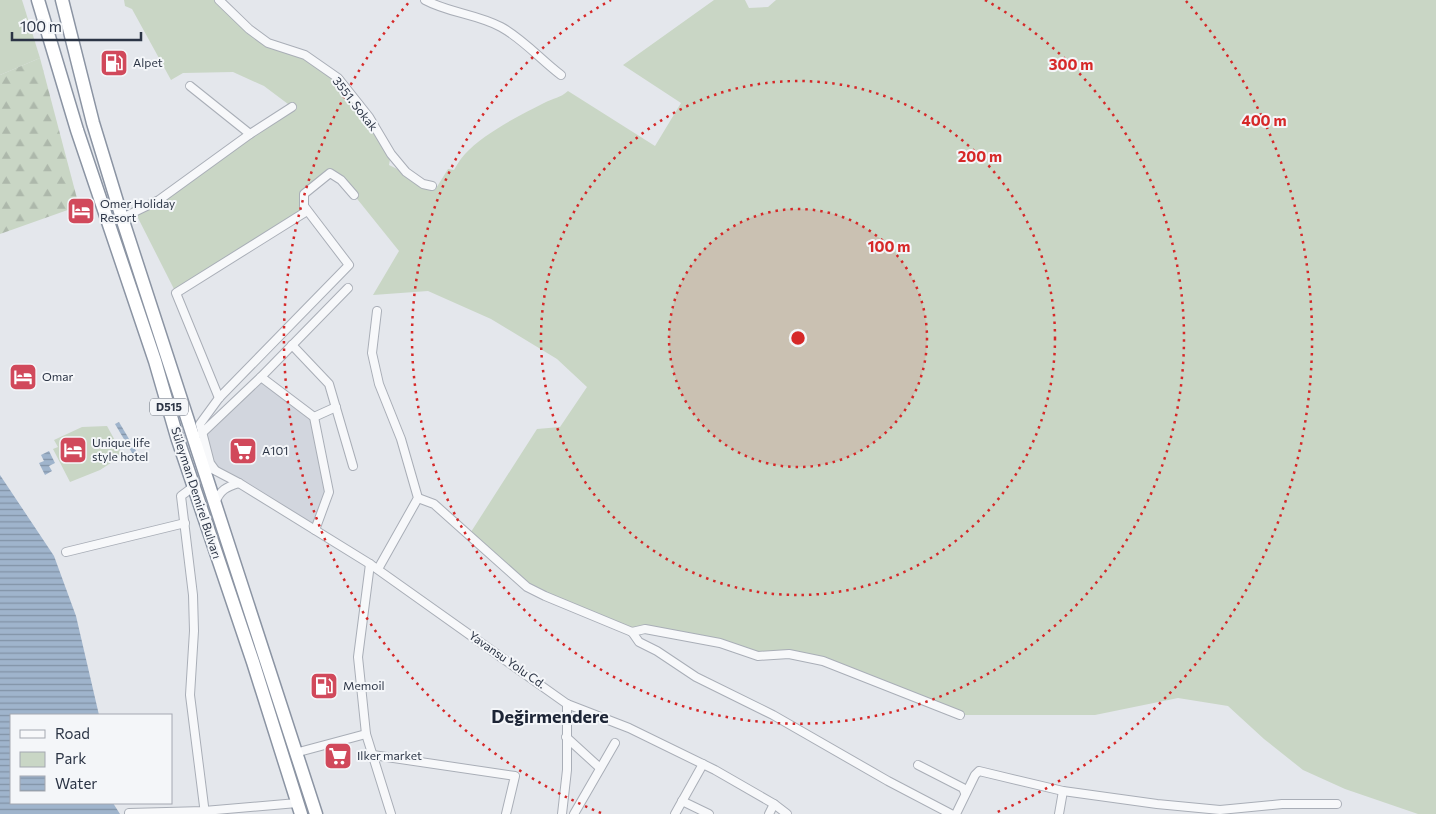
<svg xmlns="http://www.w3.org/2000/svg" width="1436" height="814" viewBox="0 0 1436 814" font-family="Commissioner,sans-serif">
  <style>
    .built { fill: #d2d6de }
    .green { fill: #c9d6c5 }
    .forest { fill: url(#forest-firs) }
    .water { fill: url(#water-rules) }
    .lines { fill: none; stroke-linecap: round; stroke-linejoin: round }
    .minor-casing { stroke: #a9aeb7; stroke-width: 10 }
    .trunk-casing { stroke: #8b94a3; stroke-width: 15 }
    .minor { stroke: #f7f8fa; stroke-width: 8 }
    .trunk { stroke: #fff; stroke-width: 12 }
    .ring { fill: none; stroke: #d62828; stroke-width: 2.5; stroke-dasharray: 2.5 5 }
    .labels { text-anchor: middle; stroke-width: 4; stroke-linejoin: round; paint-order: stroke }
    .shield { fill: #f4f6f9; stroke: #676e7b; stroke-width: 1 }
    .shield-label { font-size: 11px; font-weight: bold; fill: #2b3445 }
    .poi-label { font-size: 12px; fill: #2b3445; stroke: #f4f6f9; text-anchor: start }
    .street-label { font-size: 12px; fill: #2b3445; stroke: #f4f6f9 }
    .district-label { font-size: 18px; font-weight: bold; fill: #1d2536; stroke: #f4f6f9 }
    .centre { fill: #d62828; stroke: #f4f6f9; stroke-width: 2.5 }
    .ring-label { font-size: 15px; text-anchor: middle; font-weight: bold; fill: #d62828; stroke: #f4f6f9; stroke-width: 4; stroke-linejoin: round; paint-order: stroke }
  </style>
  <defs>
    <pattern id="forest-firs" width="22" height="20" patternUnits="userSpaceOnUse" patternTransform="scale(1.25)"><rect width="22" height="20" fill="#c9d6c5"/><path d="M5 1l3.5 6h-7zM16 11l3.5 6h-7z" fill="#adb8ab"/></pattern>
    <pattern id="water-rules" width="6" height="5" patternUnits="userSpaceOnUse" patternTransform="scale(1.25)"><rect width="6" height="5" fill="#9fb4cc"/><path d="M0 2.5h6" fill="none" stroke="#8293a7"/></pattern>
  </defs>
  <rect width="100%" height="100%" fill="#e4e7ec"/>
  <polygon class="built" points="261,377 314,417 329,492 315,530 216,471 202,433"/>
  <g class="green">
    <polygon points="0,0 22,0 40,58 0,75"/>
    <path d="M124 0H221L268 43 305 55 338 78 391 154 389 165 432 186 435 190 448 169 454 170C457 165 460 159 465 154 483 134 520 115 544 103 554 98 560 98 568 91L655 146 681 103 623 65 714 0H745L749 8 768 7 776 0H1436V814H1418L1345 789 1303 770 1264 739 1228 706 1178 698 1095 715H960L823 661 758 656 645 629 632 632 527 587 469 535 537 429 560 427 587 387 557 359 491 319 428 291 373 295 399 251 354 195 330 173 304 194 307 211 176 293 135 212 159 200 292 107 264 86 233 72 183 73 171 80 132 9 125 6Z"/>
    <polygon points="107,426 123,455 100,470 70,482 53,449 58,447 54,440 82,427"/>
  </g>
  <polygon class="forest" points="40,58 79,206 0,234 0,75"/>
  <g class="water">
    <polygon points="119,422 142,461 138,463 115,424"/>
    <polygon points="49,451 55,463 49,466 52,471 45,475 39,463 44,461 41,455"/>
    <polygon points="0,475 54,556 76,616 99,715 11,715 11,803 113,803 120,814 0,814"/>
  </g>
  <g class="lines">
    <defs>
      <g id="minor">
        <polyline points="219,0 249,29 268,43 305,55 338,78 369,117 391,154 406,172 423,184 432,186"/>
        <path d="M425 0C449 13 477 14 501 27 523 39 541 60 561 75"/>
        <polyline points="190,86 250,134"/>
        <polyline points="122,218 159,200 250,134 292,107"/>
        <polyline points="377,311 372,353 379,384 401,439 418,498 378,569"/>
        <polyline points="292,345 329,384 353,466"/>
        <polyline points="261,377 314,417 329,492 315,530"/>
        <polyline points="219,398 176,293 307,211"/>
        <polyline points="314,417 336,407"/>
        <polyline points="202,433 261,377 348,288"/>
        <polyline points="201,463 239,483 370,564 567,704 629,728 715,770 774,804 787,814"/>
        <polyline points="215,470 210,463 200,424 219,398 349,265 304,206 304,194 330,173 341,180 354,195"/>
        <polyline points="193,487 181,496 193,595 194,631 190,695 205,814"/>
        <polyline points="418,498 434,504 527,587 545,596 632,632 639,642 657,651 696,677 773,715 888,781 951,814"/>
        <path d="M215 503C220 490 226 487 239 483"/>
        <polyline points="66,552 185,523"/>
        <polyline points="370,564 358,657 366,734 391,814"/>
        <polyline points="632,632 645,629 720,643 758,656 789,654 823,661 960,715"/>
        <polyline points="566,737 600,768"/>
        <polyline points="295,753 366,734"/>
        <polyline points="373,755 515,776 506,814"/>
        <polyline points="918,765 963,788 965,793"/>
        <polyline points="682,801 709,814"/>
        <polyline points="129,813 204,811 297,803"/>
        <polyline points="562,814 567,770 567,704"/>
        <polyline points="574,814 615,743"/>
        <polyline points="675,814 703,764"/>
        <polyline points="769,814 774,804"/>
        <polyline points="956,814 975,775 979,771 1063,791 1157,804 1220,810 1282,804 1337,804"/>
        <polyline points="1059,814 1063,791"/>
      </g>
      <g id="trunk">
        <polyline points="38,0 77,130 155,361 177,437 253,662 301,814"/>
        <polyline points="62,0 93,123 122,218 316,814"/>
      </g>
    </defs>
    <use href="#minor" class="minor-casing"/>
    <use href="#trunk" class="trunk-casing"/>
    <use href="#minor" class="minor"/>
    <use href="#trunk" class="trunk"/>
  </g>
  <circle cx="798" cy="338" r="129" fill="#d62828" fill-opacity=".12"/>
  <g class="ring">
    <circle cx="798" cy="338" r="129"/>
    <circle cx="798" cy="338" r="257"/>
    <path d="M985 0A386 386 0 1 1 611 0"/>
    <path d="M601 813A514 514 0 0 1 410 1M1186 1A514 514 0 0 1 995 813"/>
  </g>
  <defs>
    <symbol id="fuel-square" viewBox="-11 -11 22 22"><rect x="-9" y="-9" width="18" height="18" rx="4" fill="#d1495b" stroke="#f4f6f9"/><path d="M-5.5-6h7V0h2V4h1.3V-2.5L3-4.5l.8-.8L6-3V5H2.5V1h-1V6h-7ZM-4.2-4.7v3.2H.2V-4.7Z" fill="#fff"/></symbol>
    <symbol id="hotel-square" viewBox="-11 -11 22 22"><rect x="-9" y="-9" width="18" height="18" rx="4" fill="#d1495b" stroke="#f4f6f9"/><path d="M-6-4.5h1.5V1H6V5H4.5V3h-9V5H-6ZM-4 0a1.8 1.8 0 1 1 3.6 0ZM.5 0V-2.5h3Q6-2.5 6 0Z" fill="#fff"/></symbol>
    <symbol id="supermarket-square" viewBox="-11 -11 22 22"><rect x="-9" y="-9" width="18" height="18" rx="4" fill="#d1495b" stroke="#f4f6f9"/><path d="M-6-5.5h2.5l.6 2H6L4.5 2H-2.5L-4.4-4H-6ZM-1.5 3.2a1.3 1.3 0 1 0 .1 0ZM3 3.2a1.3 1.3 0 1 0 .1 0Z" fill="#fff"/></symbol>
  </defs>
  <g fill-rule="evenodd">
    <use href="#fuel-square" x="98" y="47" width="32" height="32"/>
    <use href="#hotel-square" x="65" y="195" width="32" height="32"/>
    <use href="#hotel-square" x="7" y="361" width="32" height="32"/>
    <use href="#hotel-square" x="57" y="434" width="32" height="32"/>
    <use href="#supermarket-square" x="227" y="435" width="32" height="32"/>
    <use href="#fuel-square" x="308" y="670" width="32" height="32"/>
    <use href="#supermarket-square" x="322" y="740" width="32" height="32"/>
  </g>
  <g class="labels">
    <rect class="shield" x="150" y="398.5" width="38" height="17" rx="4"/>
    <g class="shield-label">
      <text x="169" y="411">D515</text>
    </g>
    <g class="poi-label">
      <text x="133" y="67">Alpet</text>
      <text x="100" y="208">Omer Holiday<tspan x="100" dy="14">Resort</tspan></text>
      <text x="42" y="381">Omar</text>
      <text x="92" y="447">Unique life<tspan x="92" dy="14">style hotel</tspan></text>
      <text x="262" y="455">A101</text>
      <text x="343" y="690">Memoil</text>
      <text x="357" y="760">Ilker market</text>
    </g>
    <g class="street-label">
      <text transform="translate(355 104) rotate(52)" y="4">3551. Sokak</text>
      <text transform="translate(196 493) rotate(72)" y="4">Süleyman Demirel Bulvarı</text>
      <text transform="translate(507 660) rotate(35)" y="4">Yavansu Yolu Cd.</text>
    </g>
    <g class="district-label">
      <text x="550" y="723">Değirmendere</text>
    </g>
  </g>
  <circle cx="798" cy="338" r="8" class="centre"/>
  <g class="ring-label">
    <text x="1071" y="70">300 m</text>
    <text x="1264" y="126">400 m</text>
    <text x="980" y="162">200 m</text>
    <text x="889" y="252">100 m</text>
  </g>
  <rect x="10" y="714" width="162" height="90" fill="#f4f6f9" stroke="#a4a8b1"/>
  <rect x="20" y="730" width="25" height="8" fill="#f7f8fa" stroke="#a4a8b1"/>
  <text x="55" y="739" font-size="15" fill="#2b3445">Road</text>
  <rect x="20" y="752" width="25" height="15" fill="#c9d6c5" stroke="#a4a8b1"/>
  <text x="55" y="764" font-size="15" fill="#2b3445">Park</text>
  <rect x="20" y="776" width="25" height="15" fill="url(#water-rules)" stroke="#a4a8b1"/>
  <text x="55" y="789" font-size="15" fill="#2b3445">Water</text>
  <path d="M12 32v8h129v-8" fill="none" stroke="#2b3445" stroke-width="2.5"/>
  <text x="20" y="32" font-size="15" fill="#2b3445" stroke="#f4f6f9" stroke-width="4" paint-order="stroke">100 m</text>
</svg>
